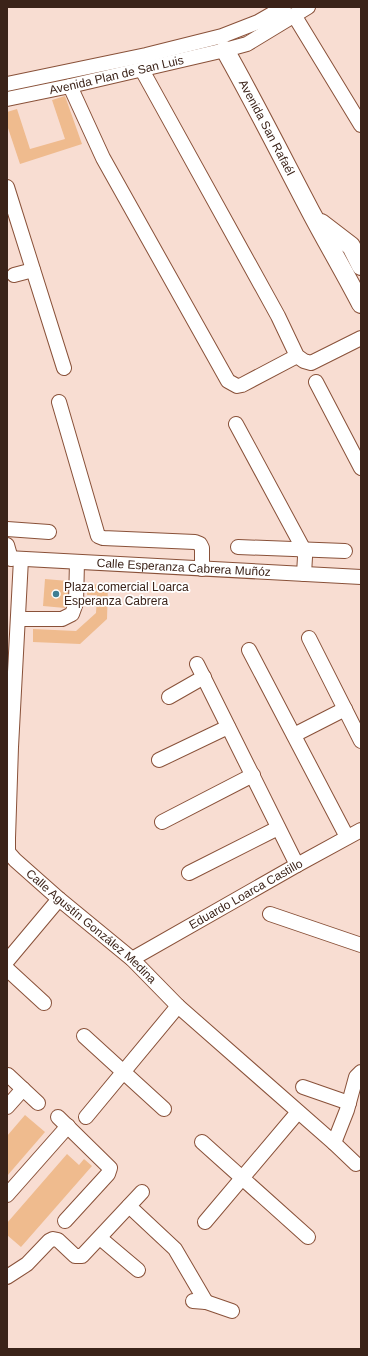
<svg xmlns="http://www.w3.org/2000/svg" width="368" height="1356" viewBox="0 0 368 1356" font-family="Arial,sans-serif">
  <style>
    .building { fill: #efbb8e }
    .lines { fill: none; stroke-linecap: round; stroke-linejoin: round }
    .minor-casing { stroke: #895139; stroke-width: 16 }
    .major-casing { stroke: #895139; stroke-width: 20 }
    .minor { stroke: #fff; stroke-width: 14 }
    .major { stroke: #fff; stroke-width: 18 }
    .poi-dot { fill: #3f7e93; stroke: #fff; stroke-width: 1.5 }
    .labels { text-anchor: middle; stroke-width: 3.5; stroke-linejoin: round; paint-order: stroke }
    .street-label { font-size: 12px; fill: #3b2319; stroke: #fff }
    .poi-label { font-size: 12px; fill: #3b2319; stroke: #fff; text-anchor: start }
  </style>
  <rect width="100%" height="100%" fill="#f8ddd2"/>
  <g class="building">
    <polygon points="65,96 82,144 20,164 7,125 7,112 17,109 30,149 65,139 52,100"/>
    <polygon points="45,579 68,581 68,601 65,608 43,606"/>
    <polygon points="87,584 108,585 107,619 80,644 33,642 33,629 76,631 96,613 97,595 87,595"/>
    <polygon points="25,1115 45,1132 7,1176 7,1136"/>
    <polygon points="67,1154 79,1165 84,1159 92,1166 21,1247 7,1235 7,1223"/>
  </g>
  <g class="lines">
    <defs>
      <g id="minor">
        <polyline points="294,15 361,125"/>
        <polyline points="142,70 278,316 297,356 304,361 311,363 361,338"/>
        <polyline points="7,84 146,55 222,36 258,22 284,7"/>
        <polyline points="70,86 103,158 228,381 237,386 242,385 297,356"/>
        <path id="s1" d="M7 99 70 86 225 50 247 44 308 7"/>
        <polyline points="7,187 64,368"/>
        <polyline points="14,275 33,270"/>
        <polyline points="316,382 361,468"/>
        <polyline points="59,402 98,536 103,538 195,542 200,544 202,548 202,569"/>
        <polyline points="236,424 304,550 305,557 304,574"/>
        <polyline points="7,529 49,532"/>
        <polyline points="7,545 11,559"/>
        <polyline points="238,547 345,551"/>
        <path id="s2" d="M7 558 361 577"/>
        <path id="s3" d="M21 559 11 747 8 838V852L15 860 59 899 132 959 178 1006 334 1143 356 1164"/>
        <polyline points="18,619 62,619 72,614 76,603 77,562"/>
        <polyline points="309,638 361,741"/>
        <polyline points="249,650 347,837"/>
        <polyline points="197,664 297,865"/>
        <polyline points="169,697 204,677"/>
        <polyline points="294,735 345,709"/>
        <polyline points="159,760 228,727"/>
        <polyline points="162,822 253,775"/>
        <polyline points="189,873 278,828"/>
        <polyline points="270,914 361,945"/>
        <path id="s4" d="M132 959 297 865 361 830"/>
        <polyline points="7,961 59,899"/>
        <polyline points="7,969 44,1003"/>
        <polyline points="84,1036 164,1109"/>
        <polyline points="8,1075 38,1103"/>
        <polyline points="303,1087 349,1103"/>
        <polyline points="7,1107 23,1089"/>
        <polyline points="58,1117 110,1168 108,1174 65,1221"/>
        <polyline points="86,1117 178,1006"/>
        <polyline points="202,1142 308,1237"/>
        <polyline points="334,1143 347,1110 356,1077 361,1072"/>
        <polyline points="7,1195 68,1126"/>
        <polyline points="129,1206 175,1249 206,1302"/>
        <polyline points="205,1222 298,1112"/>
        <polyline points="100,1238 138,1270"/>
        <polyline points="7,1277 27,1264 49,1241 53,1239 58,1240 75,1256 82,1256 142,1192"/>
        <polyline points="193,1301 206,1302 232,1311"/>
      </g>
      <g id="major">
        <path id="s5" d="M225 50C256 105 284 161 313 216 329 246 346 275 361 304"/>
        <polyline points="321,223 351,246 361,266"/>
      </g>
    </defs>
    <use href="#minor" class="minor-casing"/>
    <use href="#major" class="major-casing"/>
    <use href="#minor" class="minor"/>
    <use href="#major" class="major"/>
  </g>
  <circle class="poi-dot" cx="56" cy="594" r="4"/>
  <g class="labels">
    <g class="street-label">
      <text dy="4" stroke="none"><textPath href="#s1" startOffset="112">Avenida Plan de San Luis</textPath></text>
      <text dy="4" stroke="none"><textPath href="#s5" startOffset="88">Avenida San Rafaél</textPath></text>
      <text dy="4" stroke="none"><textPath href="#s2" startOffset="177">Calle Esperanza Cabrera Muñóz</textPath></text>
      <text dy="4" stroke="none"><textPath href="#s4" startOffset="131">Eduardo Loarca Castillo</textPath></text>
      <text dy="4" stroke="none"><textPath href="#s3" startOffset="405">Calle Agustín González Medina</textPath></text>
    </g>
    <g class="poi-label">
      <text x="64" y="591">Plaza comercial Loarca<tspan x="64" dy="14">Esperanza Cabrera</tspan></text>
    </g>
  </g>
  <rect width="368" height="1356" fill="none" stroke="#3b2319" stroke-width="16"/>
</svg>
